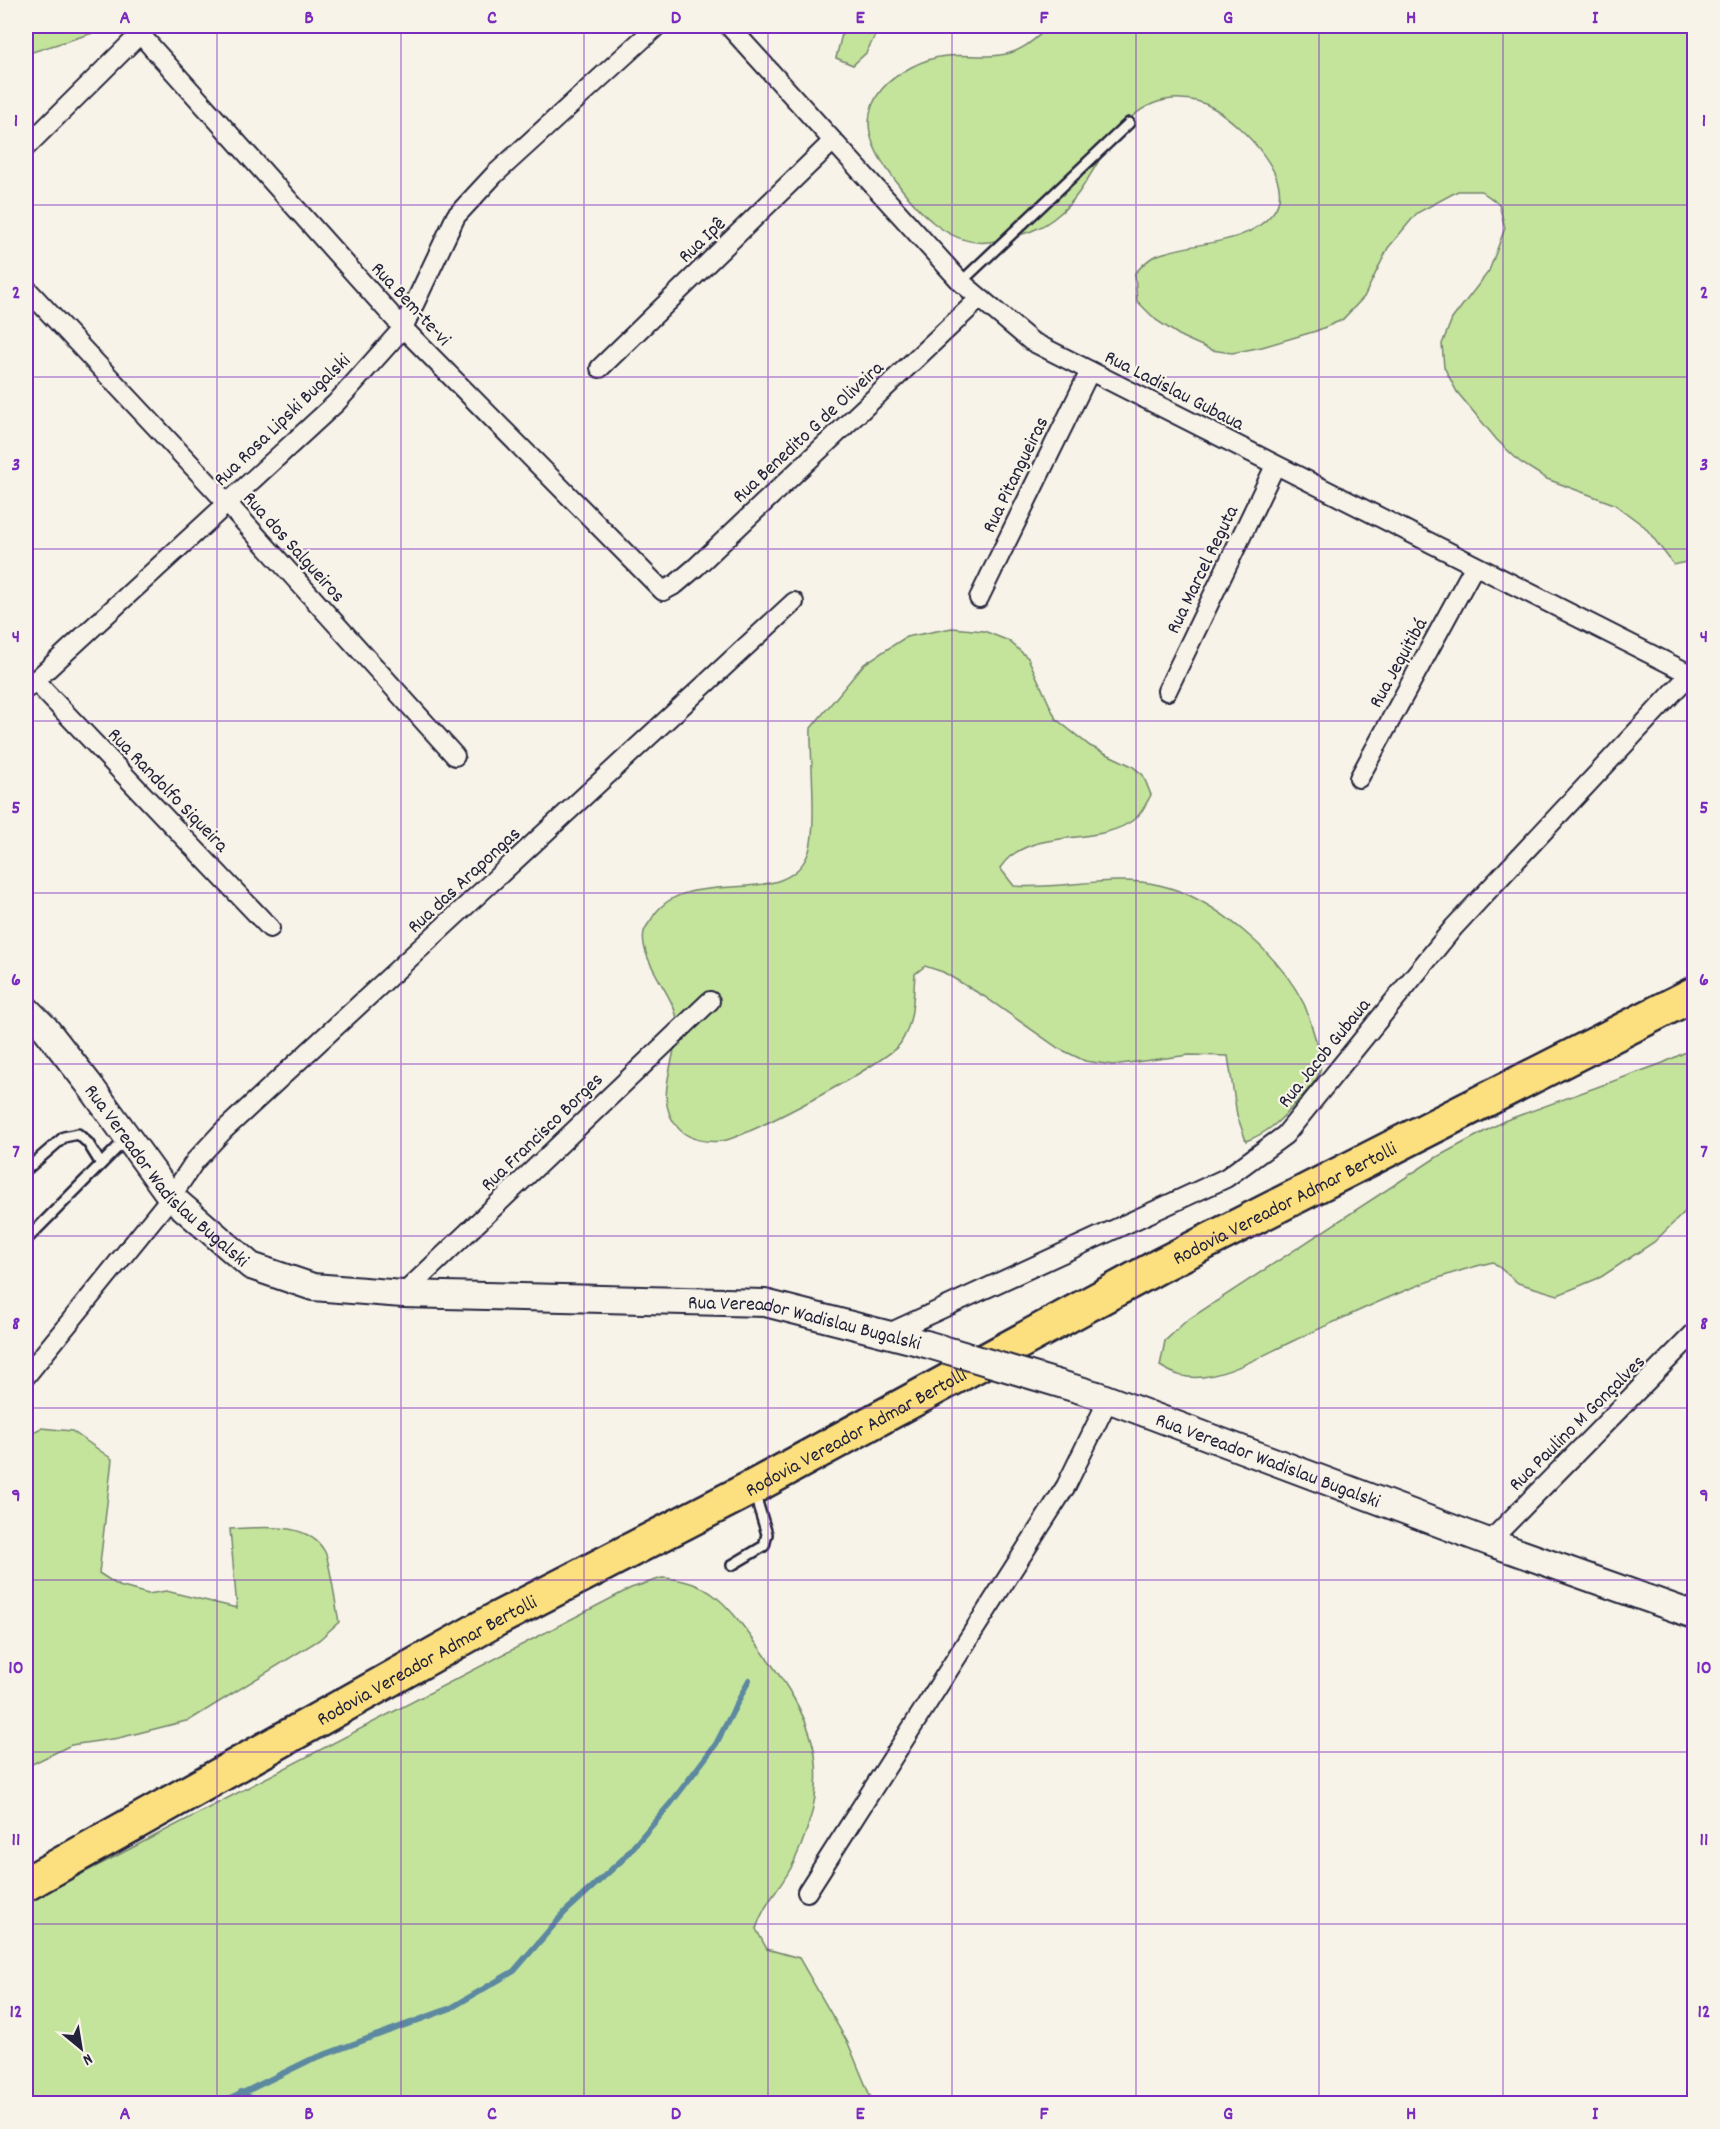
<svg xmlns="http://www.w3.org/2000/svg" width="1720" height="2129" viewBox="0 0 1720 2129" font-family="Dekko,sans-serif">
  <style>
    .green { fill: #c4e49c; stroke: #73836c; stroke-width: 1.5 }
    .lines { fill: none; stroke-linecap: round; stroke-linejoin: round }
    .stream { stroke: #5c89a0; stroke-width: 6 }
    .lane-casing { stroke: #22223b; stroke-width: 14 }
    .street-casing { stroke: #22223b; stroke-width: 22 }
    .secondary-casing { stroke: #22223b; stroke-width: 30 }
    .highway-casing { stroke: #22223b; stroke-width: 38 }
    .lane { stroke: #f7f3e8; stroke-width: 9 }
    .street { stroke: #f7f3e8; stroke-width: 18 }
    .secondary { stroke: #f7f3e8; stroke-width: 26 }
    .highway { stroke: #fce080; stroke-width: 33 }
    .secondary-bridge-casing { stroke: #22223b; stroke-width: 30; stroke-linecap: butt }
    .secondary-bridge { stroke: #f7f3e8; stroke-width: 26 }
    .grid { fill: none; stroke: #7b2cbf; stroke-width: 1.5; stroke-opacity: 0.55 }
    .labels { text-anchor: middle; stroke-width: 4.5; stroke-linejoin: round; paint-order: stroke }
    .street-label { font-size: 20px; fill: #22223b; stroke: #f7f3e8 }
    .neatline { fill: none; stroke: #7b2cbf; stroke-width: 2 }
    .grid-label { font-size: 20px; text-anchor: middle; font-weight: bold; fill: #7b2cbf }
  </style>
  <rect width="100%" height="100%" fill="#f7f3e8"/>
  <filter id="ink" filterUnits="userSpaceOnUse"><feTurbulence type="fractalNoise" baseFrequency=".0167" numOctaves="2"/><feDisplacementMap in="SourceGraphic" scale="12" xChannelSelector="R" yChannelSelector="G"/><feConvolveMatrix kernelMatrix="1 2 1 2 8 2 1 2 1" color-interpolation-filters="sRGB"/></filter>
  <g filter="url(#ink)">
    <g class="green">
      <polygon points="26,26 115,26 26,54"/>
      <polygon points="844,26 880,26 866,53 853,65 836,58"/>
      <path d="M1050 26H1694V560L1674 565 1645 527 1614 504 1547 479 1520 462 1497 440 1457 392 1444 367 1442 344 1452 319 1489 271 1505 228 1499 204 1481 191H1458L1417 213 1388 248 1364 297 1342 320 1316 331 1262 347 1232 353 1211 350 1182 337 1156 320 1137 301 1135 273C1140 268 1146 261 1153 257 1190 240 1244 248 1272 214 1300 181 1241 125 1215 109 1202 101 1187 98 1172 99 1109 106 1100 182 1058 215 1041 230 1022 235 1000 240 949 254 911 204 885 166 868 141 861 114 882 89 896 73 924 58 946 56 964 54 983 58 1000 55 1021 53 1035 39 1050 26Z"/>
      <path d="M952 628 984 631 1009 641 1028 658 1056 719 1090 746 1132 766 1143 775 1151 795C1147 802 1142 813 1136 818 1098 849 1028 825 1000 868L1014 886C1062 890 1112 874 1159 885 1214 897 1279 954 1304 1004 1308 1013 1311 1024 1314 1034 1318 1047 1324 1060 1319 1074 1313 1086 1302 1096 1293 1106 1279 1122 1267 1133 1246 1141L1237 1115 1228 1056 1189 1055 1113 1065 1085 1061 1058 1048 985 997 943 972 925 966 915 974C913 999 914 1023 900 1044 886 1063 746 1138 722 1141 707 1143 690 1140 679 1129 650 1098 680 1057 677 1020 675 996 638 959 644 932 645 928 649 923 651 920 683 861 784 913 808 854 818 831 810 758 811 728L864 664 906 637Z"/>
      <path d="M1694 1048V1203L1654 1242 1601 1277 1558 1295 1518 1283 1493 1262C1423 1278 1359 1311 1293 1341 1265 1354 1234 1373 1203 1377 1186 1379 1175 1375 1160 1366L1165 1341 1186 1321 1437 1157 1504 1121 1663 1063Z"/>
      <path d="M41 1428 72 1431 112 1459 99 1573 119 1586 148 1594 166 1591 237 1608 230 1529C259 1528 308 1520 325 1552 330 1562 336 1608 339 1622L319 1640 190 1720 119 1738 71 1745 26 1767V1436Z"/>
      <path d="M662 1578C710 1580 728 1606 755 1642 814 1719 838 1767 794 1862 783 1886 764 1902 756 1929L767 1949 799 1958 848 2043 873 2103H26V1903L631 1588Z"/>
    </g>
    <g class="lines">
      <g class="stream">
        <polyline points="241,2092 261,2104"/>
        <polyline points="220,2104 310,2060 451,2008 514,1971 565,1912 623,1859 671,1803 716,1744 749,1680"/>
      </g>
      <defs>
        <g id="lane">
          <polyline points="961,282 1129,123"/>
          <polyline points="26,1170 64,1137 78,1134 88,1143 101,1164"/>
          <polyline points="26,1240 127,1138"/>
          <polyline points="732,1565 764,1546 767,1534 754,1492"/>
        </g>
        <g id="street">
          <polyline points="729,26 961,282 1031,341 1690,674"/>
          <polyline points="140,34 403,328 663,591 676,584 696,567 979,299"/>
          <polyline points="26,147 148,26"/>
          <polyline points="26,288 227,503 455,756"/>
          <polyline points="600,368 833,141"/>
          <polyline points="979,598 1090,371"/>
          <polyline points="35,681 270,928"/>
          <polyline points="26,689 336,403 403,328 456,216 495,174 657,26"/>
          <polyline points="1167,691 1275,466"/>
          <polyline points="1359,778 1474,567"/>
          <polyline points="403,1294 710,1001"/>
          <polyline points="889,1333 1226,1178 1285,1135 1454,927 1694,670"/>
          <polyline points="26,1376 171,1197 195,1161 223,1131 794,602"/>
          <polyline points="1489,1542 1694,1333"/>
          <polyline points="807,1892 1066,1486 1109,1398"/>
        </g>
        <g id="secondary">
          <path id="s1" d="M26 1009 45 1028 88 1083 171 1197 251 1266 313 1287 403 1294 765 1303 926 1344"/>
          <path id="s2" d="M1097 1395 1489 1542 1694 1615"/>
        </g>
        <g id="highway">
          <path id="s3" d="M26 1884 497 1619 753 1487 1159 1266 1694 994"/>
        </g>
      </defs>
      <use href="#lane" class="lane-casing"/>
      <use href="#street" class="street-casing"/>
      <use href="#secondary" class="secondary-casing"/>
      <use href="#highway" class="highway-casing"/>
      <use href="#lane" class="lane"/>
      <use href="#street" class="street"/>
      <use href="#secondary" class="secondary"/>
      <use href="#highway" class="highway"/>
      <defs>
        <polyline id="secondary-bridge" points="926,1344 1097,1395"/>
      </defs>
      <use href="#secondary-bridge" class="secondary-bridge-casing"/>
      <use href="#secondary-bridge" class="secondary-bridge"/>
    </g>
  </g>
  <path class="grid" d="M217 26V2104M401 26V2104M584 26V2104M768 26V2104M952 26V2104M1136 26V2104M1319 26V2104M1503 26V2104M26 205H1694M26 377H1694M26 549H1694M26 721H1694M26 893H1694M26 1064H1694M26 1236H1694M26 1408H1694M26 1580H1694M26 1752H1694M26 1924H1694"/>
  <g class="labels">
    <g class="street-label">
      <text transform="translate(701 239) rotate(-44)" y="7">Rua Ipê</text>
      <text transform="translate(412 303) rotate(47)" y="7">Rua Bem-te-vi</text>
      <text transform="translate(1175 389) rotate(27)" y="7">Rua Ladislau Gubaua</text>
      <text transform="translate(281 419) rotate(-44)" y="7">Rua Rosa Lipski Bugalski</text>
      <text transform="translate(807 431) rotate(-43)" y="7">Rua Benedito G de Oliveira</text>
      <text transform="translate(1014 474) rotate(-64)" y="7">Rua Pitangueiras</text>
      <text transform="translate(295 546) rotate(48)" y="7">Rua dos Salgueiros</text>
      <text transform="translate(1201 569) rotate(-64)" y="7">Rua Marcel Reguta</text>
      <text transform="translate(1397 662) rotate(-61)" y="7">Rua Jequitibá</text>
      <text transform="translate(169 789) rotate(46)" y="7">Rua Randolfo Siqueira</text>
      <text transform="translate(463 879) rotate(-43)" y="7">Rua das Arapongas</text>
      <text transform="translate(1323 1052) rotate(-51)" y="7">Rua Jacob Gubaua</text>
      <text transform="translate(541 1131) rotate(-44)" y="7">Rua Francisco Borges</text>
      <text dy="7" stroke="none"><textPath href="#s1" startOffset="219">Rua Vereador Wadislau Bugalski</textPath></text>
      <text dy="7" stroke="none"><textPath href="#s3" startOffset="1431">Rodovia Vereador Admar Bertolli</textPath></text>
      <text dy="7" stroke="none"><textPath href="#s1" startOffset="903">Rua Vereador Wadislau Bugalski</textPath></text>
      <text transform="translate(1576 1422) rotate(-45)" y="7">Rua Paulino M Gonçalves</text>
      <text dy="7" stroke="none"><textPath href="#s3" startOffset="945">Rodovia Vereador Admar Bertolli</textPath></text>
      <text dy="7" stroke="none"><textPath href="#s2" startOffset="183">Rua Vereador Wadislau Bugalski</textPath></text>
      <text dy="7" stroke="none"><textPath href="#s3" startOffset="459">Rodovia Vereador Admar Bertolli</textPath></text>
    </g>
  </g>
  <rect width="1720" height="2129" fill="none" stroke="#f7f3e8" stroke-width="66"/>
  <g transform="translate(81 2048) rotate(150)" stroke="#f7f3e8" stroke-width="4.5" paint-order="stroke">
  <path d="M0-4.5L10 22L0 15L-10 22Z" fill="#22223b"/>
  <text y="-9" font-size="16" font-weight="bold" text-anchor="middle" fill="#22223b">N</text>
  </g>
  <rect x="33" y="33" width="1654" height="2063" class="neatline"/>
  <g class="grid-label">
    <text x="125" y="23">A</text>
    <text x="309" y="23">B</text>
    <text x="492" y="23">C</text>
    <text x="676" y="23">D</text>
    <text x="860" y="23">E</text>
    <text x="1044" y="23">F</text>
    <text x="1228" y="23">G</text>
    <text x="1411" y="23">H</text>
    <text x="1595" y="23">I</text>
    <text x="16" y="126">1</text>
    <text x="1704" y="126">1</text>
    <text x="16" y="298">2</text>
    <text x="1704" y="298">2</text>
    <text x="16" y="470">3</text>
    <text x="1704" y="470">3</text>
    <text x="16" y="642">4</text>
    <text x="1704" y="642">4</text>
    <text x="16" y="813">5</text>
    <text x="1704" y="813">5</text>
    <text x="16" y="985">6</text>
    <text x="1704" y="985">6</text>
    <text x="16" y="1157">7</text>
    <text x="1704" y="1157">7</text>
    <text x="16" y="1329">8</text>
    <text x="1704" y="1329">8</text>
    <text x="16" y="1501">9</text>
    <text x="1704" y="1501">9</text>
    <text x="16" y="1673">10</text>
    <text x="1704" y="1673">10</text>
    <text x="16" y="1845">11</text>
    <text x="1704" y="1845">11</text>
    <text x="16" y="2017">12</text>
    <text x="1704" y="2017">12</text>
    <text x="125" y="2119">A</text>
    <text x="309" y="2119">B</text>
    <text x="492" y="2119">C</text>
    <text x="676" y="2119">D</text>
    <text x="860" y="2119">E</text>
    <text x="1044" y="2119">F</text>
    <text x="1228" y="2119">G</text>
    <text x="1411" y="2119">H</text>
    <text x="1595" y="2119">I</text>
  </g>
</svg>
